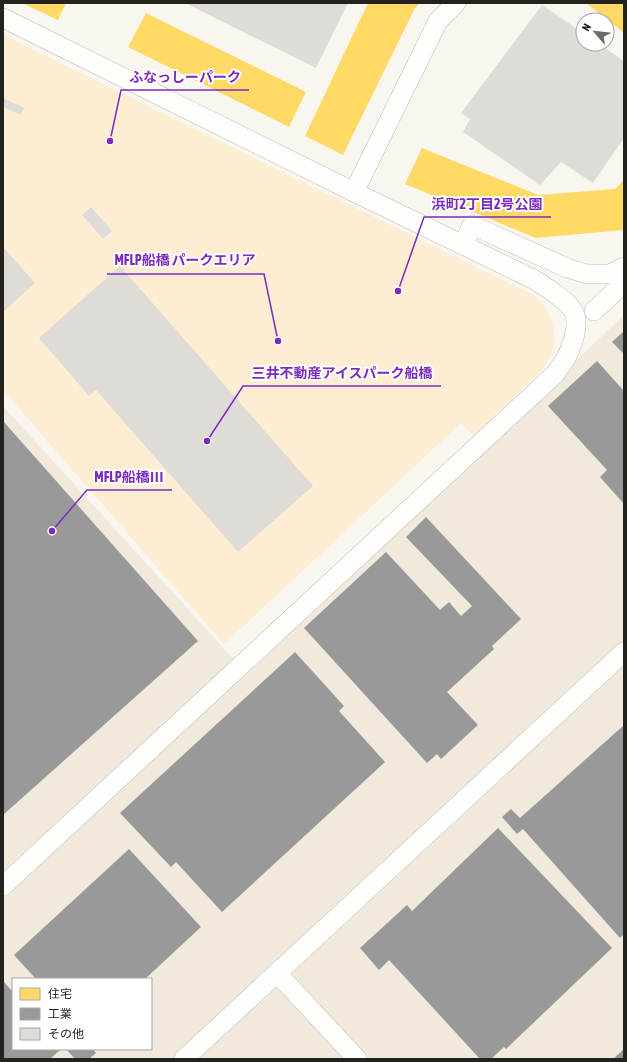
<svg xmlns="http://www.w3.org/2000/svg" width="627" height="1062" viewBox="0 0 627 1062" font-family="'Asap Condensed','Noto Sans JP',sans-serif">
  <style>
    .built { fill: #f0e9dc; fill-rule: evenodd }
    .green { fill: #fcedd3 }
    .homes { fill: #ffd966 }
    .industry { fill: #999 }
    .building { fill: #dfdcd7 }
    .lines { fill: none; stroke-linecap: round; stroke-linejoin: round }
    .minor-casing { stroke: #bdbab5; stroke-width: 20 }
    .minor { stroke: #fefefd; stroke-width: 19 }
    .leader { fill: none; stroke: #7b2cbf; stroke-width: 1.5 }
    .callout-dot { fill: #7b2cbf; stroke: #fff; stroke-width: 1.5 }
    .callout-label { font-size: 14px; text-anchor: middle; font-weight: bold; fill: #7b2cbf; stroke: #fff; stroke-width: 4; stroke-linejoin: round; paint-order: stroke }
  </style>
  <rect width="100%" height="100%" fill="#f9f5ef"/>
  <path class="built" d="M624 315V1059H3V406L247 674ZM13 979H151V1049H13Z"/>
  <path class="green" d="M3 35 533 295C549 308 558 328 553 348 550 357 546 364 541 371L473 435 461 423 224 644 3 390Z"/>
  <g class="homes">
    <polygon points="22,3 66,3 58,20"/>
    <polygon points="368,3 420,3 415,8 343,155 305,136"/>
    <polygon points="586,3 624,3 624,33"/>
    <polygon points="146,13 306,92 289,127 128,47"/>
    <polygon points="422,148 538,195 615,189 624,180 624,230 536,238 405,184"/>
  </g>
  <g class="industry">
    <polygon points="624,331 624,354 612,342"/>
    <polygon points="597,361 624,391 624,504 600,477 607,470 548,406"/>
    <polygon points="3,421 198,641 3,815"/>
    <polygon points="426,517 521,619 492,646 494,649 447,692 478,725 441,759 437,754 427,763 304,628 386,552 440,610 449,602 461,616 472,606 406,537"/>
    <polygon points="295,652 344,706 339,711 385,762 222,912 176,862 171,867 120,813"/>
    <polygon points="624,725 624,934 620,938 523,829 517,834 502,817 511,809 520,818"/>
    <polygon points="498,828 612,948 506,1049 504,1047 491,1059 480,1059 389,960 379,970 360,948 407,905 412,911"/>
    <polygon points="129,849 201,927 145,979 36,979 14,955"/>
    <polygon points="3,981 13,992 13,1049 61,1049 50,1059 3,1059"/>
    <polygon points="66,1049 93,1049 96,1053 89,1059 75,1059"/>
    <polygon points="624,1049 624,1059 613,1059"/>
  </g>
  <g class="building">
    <polygon points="185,3 348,3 316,68"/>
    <polygon points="542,5 583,33 583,44 599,44 624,61 624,138 593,183 561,162 540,185 463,132 470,119 461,113"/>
    <polygon points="3,98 24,108 21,115 3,107"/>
    <polygon points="91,207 112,231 103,239 82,215"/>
    <polygon points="3,247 35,283 3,312"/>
    <polygon points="120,266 313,486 238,552 96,390 89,396 39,338"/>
  </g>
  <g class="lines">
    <defs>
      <g id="minor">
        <path d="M3 18 354 192 535 280C548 289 562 296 572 309 581 321 573 344 567 356 564 362 559 368 555 374L3 886"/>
        <polyline points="354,192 438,21 456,3"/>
        <polyline points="463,245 472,225 567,268 587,274 610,274 624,267"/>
        <polyline points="594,311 624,283"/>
        <polyline points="277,973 357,1059"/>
        <polyline points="184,1059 624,652"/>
      </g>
    </defs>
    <use href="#minor" class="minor-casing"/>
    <use href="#minor" class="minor"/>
  </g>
  <path class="leader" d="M110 141L121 90H249M398 291L424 217H551M278 341L264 274H107M207 441L243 386H441M52 531L87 490H172"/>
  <g class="callout-dot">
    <circle cx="110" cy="141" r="4"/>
    <circle cx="398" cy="291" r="4"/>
    <circle cx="278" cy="341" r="4"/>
    <circle cx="207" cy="441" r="4"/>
    <circle cx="52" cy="531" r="4"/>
  </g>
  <g class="callout-label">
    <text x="185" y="82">ふなっしーパーク</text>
    <text x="487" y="209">浜町2丁目2号公園</text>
    <text x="185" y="265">MFLP船橋 パークエリア</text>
    <text x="342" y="378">三井不動産アイスパーク船橋</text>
    <text x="129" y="482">MFLP船橋Ⅲ</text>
  </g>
  <rect width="627" height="1062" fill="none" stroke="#24221d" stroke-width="8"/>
  <rect x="12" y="978" width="140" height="72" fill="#ffffff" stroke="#a7a7a5"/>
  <rect x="20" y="988" width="20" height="12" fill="#ffd966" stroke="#a7a7a5"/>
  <text x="48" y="998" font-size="12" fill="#24221d">住宅</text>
  <rect x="20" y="1008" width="20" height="12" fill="#999999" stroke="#a7a7a5"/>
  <text x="48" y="1018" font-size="12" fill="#24221d">工業</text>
  <rect x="20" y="1028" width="20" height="12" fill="#dfdcd7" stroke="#a7a7a5"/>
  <text x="48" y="1038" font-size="12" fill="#24221d">その他</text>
  <g transform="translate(595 32) rotate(298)"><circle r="19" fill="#ffffff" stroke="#a7a7a5"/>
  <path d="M0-3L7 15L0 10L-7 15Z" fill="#6f6c66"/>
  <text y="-6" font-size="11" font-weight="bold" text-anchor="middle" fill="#24221d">N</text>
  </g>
</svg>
